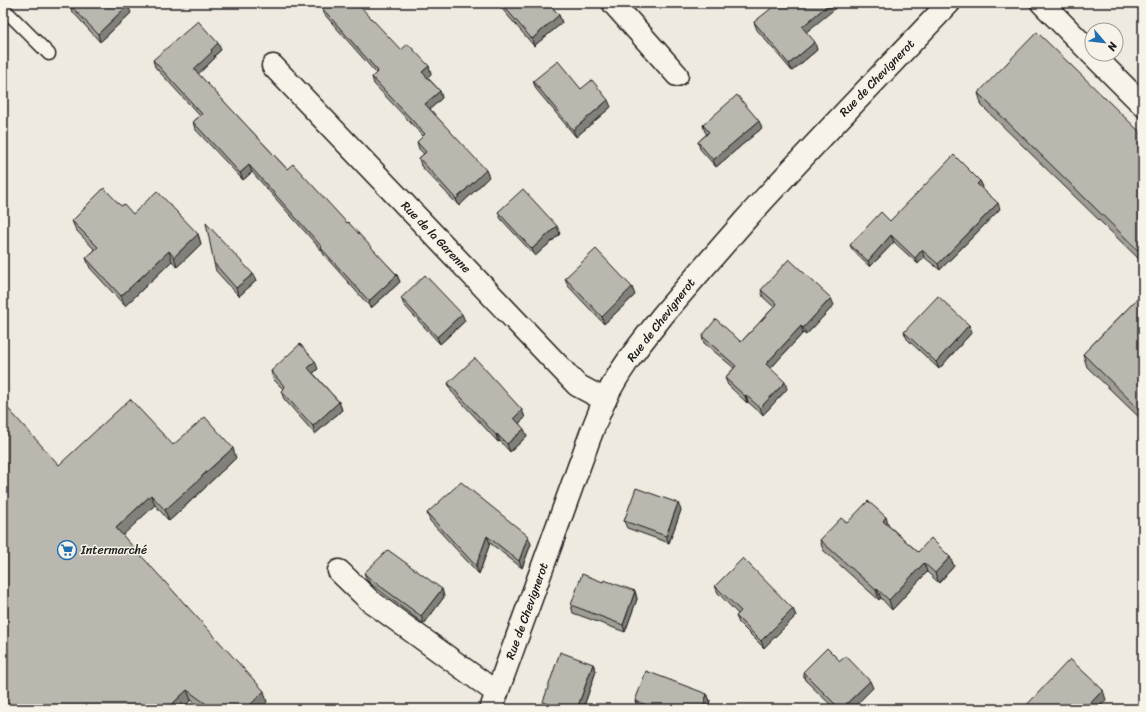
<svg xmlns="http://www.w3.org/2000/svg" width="1146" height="712" viewBox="0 0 1146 712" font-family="Sriracha,sans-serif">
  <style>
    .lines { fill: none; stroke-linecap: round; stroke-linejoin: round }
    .service-casing { stroke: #1c1c1c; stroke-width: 15 }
    .minor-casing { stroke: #1c1c1c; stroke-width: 25 }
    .service { stroke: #f7f3e8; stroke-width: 12 }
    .minor { stroke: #f7f3e8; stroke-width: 22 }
    .wall { fill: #a09d96; stroke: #1c1c1c }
    .shaded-wall { fill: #82807a; stroke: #1c1c1c }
    .building { fill: #bab7af; stroke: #1c1c1c }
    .labels { text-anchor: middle; stroke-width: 3; stroke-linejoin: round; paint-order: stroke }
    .street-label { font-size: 12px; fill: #1c1c1c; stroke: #f7f3e8 }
    .poi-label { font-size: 12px; fill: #1c1c1c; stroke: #f7f3e8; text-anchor: start }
  </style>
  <rect width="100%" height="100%" fill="#eeeae0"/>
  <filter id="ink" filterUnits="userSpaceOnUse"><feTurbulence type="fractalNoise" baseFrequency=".025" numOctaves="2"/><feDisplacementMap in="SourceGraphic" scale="8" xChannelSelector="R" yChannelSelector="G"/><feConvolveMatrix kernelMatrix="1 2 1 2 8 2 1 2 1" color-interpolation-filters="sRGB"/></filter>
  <g filter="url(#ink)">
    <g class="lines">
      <defs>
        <polyline id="service" points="3,8 49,54"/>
        <g id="minor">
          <polyline points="613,3 677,75"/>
          <polyline points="1042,3 1092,54"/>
          <polyline points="1092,54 1143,105"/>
          <polyline points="273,66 577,385 605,400"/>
          <polyline points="339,571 369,600 497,693"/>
          <path d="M491 709 589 439C594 426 599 412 605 400 619 369 642 342 663 315 690 283 718 251 746 219 812 146 881 75 949 3"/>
        </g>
      </defs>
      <use href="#service" class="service-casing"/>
      <use href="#minor" class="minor-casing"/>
      <use href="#service" class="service"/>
      <use href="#minor" class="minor"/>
    </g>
    <g class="wall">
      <polygon points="497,3 548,3 559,15 562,23 534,46"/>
      <polygon points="69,4 131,13 100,42 72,11"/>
      <polygon points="322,8 401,50 429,66 431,74 427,77 440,91 442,98 430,109 489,177 459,206 421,166 419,158 424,154 419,149 417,142 423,136 374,84 372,77 376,73 325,15"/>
      <polygon points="754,22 806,33 817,50 792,71 757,30"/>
      <polygon points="221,50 214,56 215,58 198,74 287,169 347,223 397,275 400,282 371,308 324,255 322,251 252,172 243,180 195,129 193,122 200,116 155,67 153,60"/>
      <polygon points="533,81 581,89 611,107 576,137 536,89"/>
      <polygon points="978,93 1143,135 1143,263 982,106"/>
      <polygon points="703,125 762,128 716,167 700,149 698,142 707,134 705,132"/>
      <polygon points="980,181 983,187 982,188 1000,209 940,270 924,257 918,264 894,242 870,267 853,251 850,245 890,221"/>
      <polygon points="121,206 133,214 198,234 201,244 177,267 172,261 125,306 90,268 86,258 95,250 76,230 72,221 84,209 84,208"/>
      <polygon points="498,212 560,234 535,256 501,219"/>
      <polygon points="214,263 253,274 256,281 239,296 216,271"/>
      <polygon points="565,278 635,295 604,324 568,286"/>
      <polygon points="761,290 834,305 806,335 803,333 770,369 787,389 763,415 748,402 747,403 728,385 725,378 734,368 704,343 702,336 741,342 774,307 763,297"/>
      <polygon points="1143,293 1143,421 1087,367 1083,354"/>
      <polygon points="401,298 465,321 440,344 404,305"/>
      <polygon points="969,325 972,332 939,369 907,339 904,332"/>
      <polygon points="318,369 313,373 339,402 342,410 315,434 284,399 281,391 283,389 273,379 271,371"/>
      <polygon points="448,383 522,410 525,418 519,423 527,436 510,452 500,441 498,442 451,391"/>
      <polygon points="173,445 236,458 206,486 206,487 169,521 155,505 122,535 267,702 260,709 203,709 191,700 182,709 3,709 59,465"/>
      <polygon points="681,510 669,543 627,528 624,521"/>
      <polygon points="427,513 531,544 522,568 490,543 479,574 430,521"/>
      <polygon points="847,523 889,526 918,552 950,557 954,566 939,583 927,572 892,610 881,598 879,600 823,550 820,540"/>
      <polygon points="364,573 442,589 444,597 424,624 372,585 367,580"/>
      <polygon points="603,582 635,591 637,599 625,632 573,613 571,605"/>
      <polygon points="715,586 793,609 796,616 764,648 739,623 736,616 738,614 718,593"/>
      <polygon points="840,661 873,688 852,709 835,709 805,680 803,672"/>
      <polygon points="593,664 596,671 583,709 545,709 543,702"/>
      <polygon points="707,694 710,701 707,709 638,709 635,701"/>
    </g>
    <g class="shaded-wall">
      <polygon points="830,3 842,3 804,34 802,27"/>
      <polygon points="128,5 131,13 100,42 98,34"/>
      <polygon points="559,15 562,23 534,46 532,39"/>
      <polygon points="815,42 817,50 792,71 789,64"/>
      <polygon points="218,43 221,50 214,56 215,58 196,76 194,69 211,50"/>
      <polygon points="429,66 431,74 425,80 422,72"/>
      <polygon points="440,91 442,98 428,111 425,104"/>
      <polygon points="608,100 611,107 576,137 573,130"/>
      <polygon points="759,121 762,128 716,167 713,160"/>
      <polygon points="249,165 252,172 243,180 240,173"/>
      <polygon points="486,170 489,177 459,206 456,199"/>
      <polygon points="980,181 983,187 979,190 977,184"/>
      <polygon points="998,203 1000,209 940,270 938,264"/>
      <polygon points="557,226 560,234 535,256 532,249"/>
      <polygon points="198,234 201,244 177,267 174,257"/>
      <polygon points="891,235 894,242 870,267 868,261"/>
      <polygon points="922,250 924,257 918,264 915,258"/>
      <polygon points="169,251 172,261 125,306 121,296"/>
      <polygon points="253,274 256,281 239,296 236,288"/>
      <polygon points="397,275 400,282 371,308 369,301"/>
      <polygon points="632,287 635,295 604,324 602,317"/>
      <polygon points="831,298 834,305 806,335 803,328"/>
      <polygon points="462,314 465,321 440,344 437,337"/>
      <polygon points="969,325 972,332 939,369 936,362"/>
      <polygon points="801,326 803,333 768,371 766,364"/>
      <polygon points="315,361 318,369 311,375 308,368"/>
      <polygon points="785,382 787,389 763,415 760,408"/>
      <polygon points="746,395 748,402 747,403 745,396"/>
      <polygon points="339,402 342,410 315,434 313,426"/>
      <polygon points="522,410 525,418 517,425 514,418"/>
      <polygon points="524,429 527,436 510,452 507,444"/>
      <polygon points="497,434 500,441 498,442 496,435"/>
      <polygon points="233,448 236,458 206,486 206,487 169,521 165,510"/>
      <polygon points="151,495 155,505 120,538 116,528"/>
      <polygon points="678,503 681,510 669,543 666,536"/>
      <polygon points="886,517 889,527 883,521"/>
      <polygon points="487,536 490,543 479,574 476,566"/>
      <polygon points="528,536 531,544 522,568 519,561"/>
      <polygon points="950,557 954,566 939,583 935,573"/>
      <polygon points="924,563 927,572 892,610 889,600"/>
      <polygon points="442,589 444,597 424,624 421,616"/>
      <polygon points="877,589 881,598 879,600 876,590"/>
      <polygon points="635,591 637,599 625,632 623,625"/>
      <polygon points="793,609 796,616 764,648 761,641"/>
      <polygon points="593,664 596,671 583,709 577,709"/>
      <polygon points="870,681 873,688 852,709 841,709"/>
      <polygon points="187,690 191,700 182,709 167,709"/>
      <polygon points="1103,690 1106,700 1098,709 1085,709"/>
      <polygon points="264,691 267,702 260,709 246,709"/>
      <polygon points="707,694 710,701 707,709 702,709"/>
    </g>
    <g class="building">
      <polygon points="70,3 126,3 128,5 98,34 69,4"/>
      <polygon points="328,3 357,3 401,50 408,44 429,66 422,72 440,91 425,104 486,170 456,199 419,158 426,152 417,142 425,134 372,77 378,71 322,8"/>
      <polygon points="501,3 548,3 559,15 532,39"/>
      <polygon points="778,3 830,3 802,27 815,42 789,64 754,22"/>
      <polygon points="198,21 218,43 211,50 212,52 194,69 287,169 293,164 347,223 348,222 397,275 369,301 321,248 322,247 249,165 240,173 193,122 202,114 153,60"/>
      <polygon points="1037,32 1143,135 1143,255 978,93"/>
      <polygon points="558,61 581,89 592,80 608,100 573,130 533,81"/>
      <polygon points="737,95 759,121 713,160 698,142 709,132 703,125"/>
      <polygon points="954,155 980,181 977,184 998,203 938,264 922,250 915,258 891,235 868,261 850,245 881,212 890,221"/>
      <polygon points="104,188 121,206 124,204 133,214 157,191 198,234 174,257 169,251 121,296 86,258 98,247 72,221 85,208 84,208"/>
      <polygon points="523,189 557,226 532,249 498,212"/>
      <polygon points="206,223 253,274 236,288 214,263"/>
      <polygon points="596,249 632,287 602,317 565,278"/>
      <polygon points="789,259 831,298 803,328 801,326 766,364 785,382 760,408 746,395 745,396 725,378 736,366 702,336 716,319 741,342 777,304 761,290"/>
      <polygon points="425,275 462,314 437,337 401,298"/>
      <polygon points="1143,293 1143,413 1083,354"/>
      <polygon points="938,296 969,325 936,362 904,332"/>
      <polygon points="300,344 315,361 308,368 339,402 313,426 281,391 285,387 271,371"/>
      <polygon points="475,358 522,410 514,418 524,429 507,444 497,434 496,435 448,383"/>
      <polygon points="130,399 173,445 205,417 233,448 202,476 202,477 165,510 151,495 116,528 264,691 246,709 213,709 187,690 167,709 3,709 3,403 59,465"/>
      <polygon points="461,482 528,536 519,561 487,536 476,566 427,513"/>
      <polygon points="636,488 678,503 666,536 624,521"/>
      <polygon points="868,501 886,517 883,521 918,552 931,538 950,557 935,573 924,563 889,600 877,589 876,590 820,540 841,518 847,523"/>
      <polygon points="388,550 442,589 421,616 369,578 364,573"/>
      <polygon points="743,558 793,609 761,641 736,616 741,611 715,586"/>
      <polygon points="582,574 603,582 604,580 635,591 623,625 571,605"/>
      <polygon points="827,648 840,661 846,656 870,681 841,709 840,709 803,672"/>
      <polygon points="560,652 593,664 577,709 562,709 543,702"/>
      <polygon points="1070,659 1103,690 1085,709 1023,709"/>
      <polygon points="646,671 707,694 702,709 655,709 655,708 635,701"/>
    </g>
  </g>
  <defs>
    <symbol id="supermarket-ring" viewBox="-11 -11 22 22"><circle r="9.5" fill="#f7f3e8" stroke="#1f6fb2" stroke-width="1.5"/><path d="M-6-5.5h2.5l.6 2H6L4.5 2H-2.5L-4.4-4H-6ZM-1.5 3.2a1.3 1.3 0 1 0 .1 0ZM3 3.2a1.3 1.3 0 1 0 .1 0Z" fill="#1f6fb2"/></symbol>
  </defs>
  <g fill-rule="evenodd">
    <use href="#supermarket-ring" x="56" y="539" width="22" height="22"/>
  </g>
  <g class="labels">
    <g class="street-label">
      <text transform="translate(877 78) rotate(-46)" y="4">Rue de Chevignerot</text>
      <text transform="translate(436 237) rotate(46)" y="4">Rue de la Garenne</text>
      <text transform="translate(661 320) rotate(-52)" y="4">Rue de Chevignerot</text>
      <text transform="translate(527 611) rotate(-70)" y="4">Rue de Chevignerot</text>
    </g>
    <g class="poi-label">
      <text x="81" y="554">Intermarché</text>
    </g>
  </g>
  <rect width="1146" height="712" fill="none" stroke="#f7f3e8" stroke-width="16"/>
  <rect x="8" y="8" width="1130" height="696" fill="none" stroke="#1c1c1c" stroke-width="1.5" filter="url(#ink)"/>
  <g transform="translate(1104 42) rotate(118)"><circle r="19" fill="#f7f3e8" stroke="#9f9d96"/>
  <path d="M0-3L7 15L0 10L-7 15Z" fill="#1f6fb2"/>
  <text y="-6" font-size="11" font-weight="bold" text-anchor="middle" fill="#1c1c1c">N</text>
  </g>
</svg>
